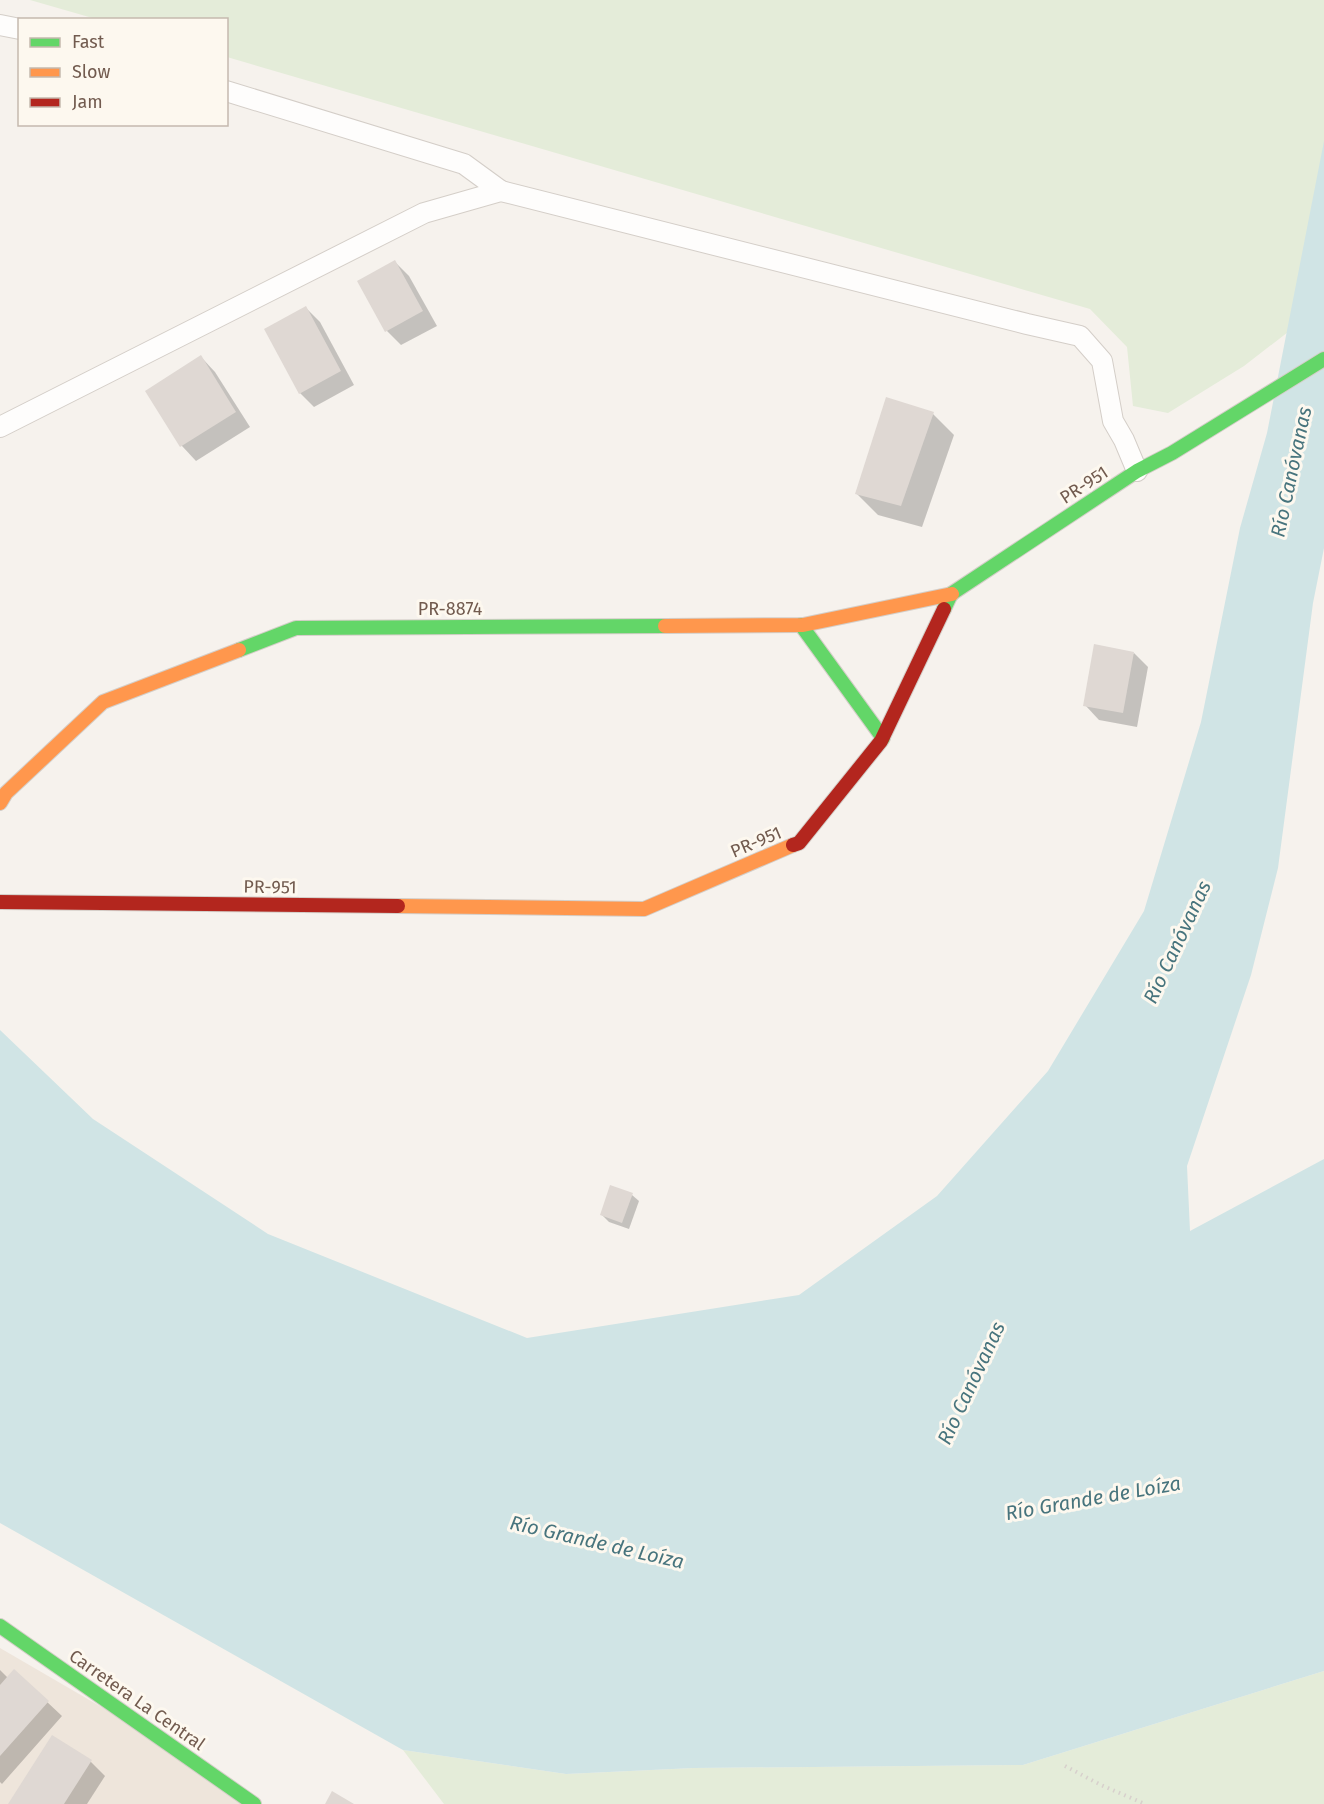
<svg xmlns="http://www.w3.org/2000/svg" width="1324" height="1804" viewBox="0 0 1324 1804" font-family="'Fira Sans',sans-serif">
  <style>
    .residential { fill: #eee5db }
    .green { fill: #e4ecd9 }
    .water { fill: #d0e4e5 }
    .shadow { fill: #0003 }
    .building { fill: #dfd8d3 }
    .lines { fill: none; stroke-linecap: round; stroke-linejoin: round }
    .lane-casing { stroke: #d4cec8; stroke-width: 22 }
    .fast-casing { stroke: #d4cec8; stroke-width: 16 }
    .slow-casing { stroke: #d4cec8; stroke-width: 16 }
    .jam-casing { stroke: #d4cec8; stroke-width: 16 }
    .path { stroke: #d7d0cc; stroke-width: 4; stroke-dasharray: 1.5 4.5; stroke-linecap: butt }
    .lane { stroke: #fefdfc; stroke-width: 20 }
    .fast { stroke: #63d668; stroke-width: 14 }
    .slow { stroke: #ff974d; stroke-width: 14 }
    .jam { stroke: #b3261e; stroke-width: 14 }
    .labels { text-anchor: middle; stroke-width: 6; stroke-linejoin: round; paint-order: stroke }
    .street-label { font-size: 18px; fill: #725b4f; stroke: #fdf8ef }
    .water-label { font-size: 20px; font-style: italic; fill: #47747d; stroke: #fdf8ef }
  </style>
  <rect width="100%" height="100%" fill="#f6f2ed"/>
  <polygon class="residential" points="0,1648 189,1758 254,1804 0,1804"/>
  <g class="green">
    <polygon points="30,0 1324,0 1324,145 1310,315 1244,366 1168,413 1133,406 1127,347 1090,309 227,57 226,20 96,19"/>
    <polygon points="1324,1671 1324,1804 444,1804 403,1750 566,1774 694,1768 1023,1765"/>
  </g>
  <polygon class="water" points="1324,141 1324,548 1313,603 1278,868 1251,975 1187,1166 1190,1231 1324,1159 1324,1671 1023,1765 694,1768 566,1774 403,1750 0,1523 0,1030 93,1119 268,1234 527,1338 799,1295 937,1196 1048,1071 1144,911 1201,722 1240,528 1267,433"/>
  <g class="shadow">
    <polygon points="395,262 409,276 437,326 401,345 387,331"/>
    <polygon points="306,308 320,322 354,385 314,407 300,393"/>
    <polygon points="201,357 215,372 250,427 196,461 182,446 147,391"/>
    <polygon points="933,414 954,435 922,527 878,515 856,493"/>
    <polygon points="1134,653 1148,667 1137,727 1099,720 1085,705"/>
    <polygon points="632,1195 639,1201 629,1229 609,1222 602,1215"/>
    <polygon points="0,1670 8,1678 14,1671 62,1716 2,1784 0,1782"/>
    <polygon points="53,1737 91,1762 105,1776 87,1804 10,1804"/>
  </g>
  <g class="building">
    <polygon points="395,260 423,311 385,332 357,281"/>
    <polygon points="306,306 341,371 299,394 264,329"/>
    <polygon points="201,355 236,412 180,447 145,391"/>
    <polygon points="886,397 934,412 901,506 855,494"/>
    <polygon points="1094,644 1134,652 1123,713 1083,706"/>
    <polygon points="610,1185 633,1193 622,1223 600,1215"/>
    <polygon points="14,1669 49,1701 0,1756 0,1685"/>
    <polygon points="52,1735 92,1760 64,1804 8,1804"/>
    <polygon points="332,1791 354,1804 325,1804"/>
  </g>
  <g class="lines">
    <defs>
      <g id="lane">
        <polyline points="0,25 20,29"/>
        <polyline points="226,91 464,164 501,191"/>
        <polyline points="0,427 424,213 501,191 1027,324 1080,336 1102,361 1113,421 1124,440 1137,471"/>
      </g>
      <g id="fast">
        <polyline points="944,609 951,594 1137,471 1172,453 1324,359"/>
        <polyline points="801,625 883,738"/>
        <polyline points="239,650 296,628 665,626"/>
        <polyline points="0,1626 254,1804"/>
      </g>
      <g id="slow">
        <polyline points="665,626 803,625 952,594"/>
        <polyline points="0,803 6,793 103,702 239,650"/>
        <polyline points="398,906 644,909 793,845"/>
      </g>
      <g id="jam">
        <polyline points="793,845 799,843 881,741 944,609"/>
        <polyline points="0,902 398,906"/>
      </g>
    </defs>
    <use href="#lane" class="lane-casing"/>
    <use href="#fast" class="fast-casing"/>
    <use href="#slow" class="slow-casing"/>
    <use href="#jam" class="jam-casing"/>
    <polyline class="path" points="1065,1766 1101,1785 1145,1804"/>
    <use href="#lane" class="lane"/>
    <use href="#fast" class="fast"/>
    <use href="#slow" class="slow"/>
    <use href="#jam" class="jam"/>
  </g>
  <g class="labels">
    <g class="street-label">
      <text transform="translate(1084 485) rotate(-33)" y="6">PR-951</text>
      <text x="450" y="615">PR-8874</text>
      <text transform="translate(756 842) rotate(-23)" y="6">PR-951</text>
      <text transform="translate(270 887) rotate(1)" y="6">PR-951</text>
      <text transform="translate(137 1700) rotate(35)" y="6">Carretera La Central</text>
    </g>
    <g class="water-label">
      <text transform="translate(1291 472) rotate(-78)" y="7">Río Canóvanas</text>
      <text transform="translate(1177 942) rotate(-65)" y="7">Río Canóvanas</text>
      <text transform="translate(971 1383) rotate(-65)" y="7">Río Canóvanas</text>
      <text transform="translate(1093 1498) rotate(-10)" y="7">Río Grande de Loíza</text>
      <text transform="translate(597 1542) rotate(13)" y="7">Río Grande de Loíza</text>
    </g>
  </g>
  <rect x="18" y="18" width="210" height="108" fill="#fdf8ef" stroke="#c5b9af" stroke-width="1.5"/>
  <rect x="30" y="38" width="30" height="9" fill="#63d668" stroke="#c5b9af" stroke-width="1.5"/>
  <text x="72" y="48" font-size="18" fill="#725b4f">Fast</text>
  <rect x="30" y="68" width="30" height="9" fill="#ff974d" stroke="#c5b9af" stroke-width="1.5"/>
  <text x="72" y="78" font-size="18" fill="#725b4f">Slow</text>
  <rect x="30" y="98" width="30" height="9" fill="#b3261e" stroke="#c5b9af" stroke-width="1.5"/>
  <text x="72" y="108" font-size="18" fill="#725b4f">Jam</text>
</svg>
